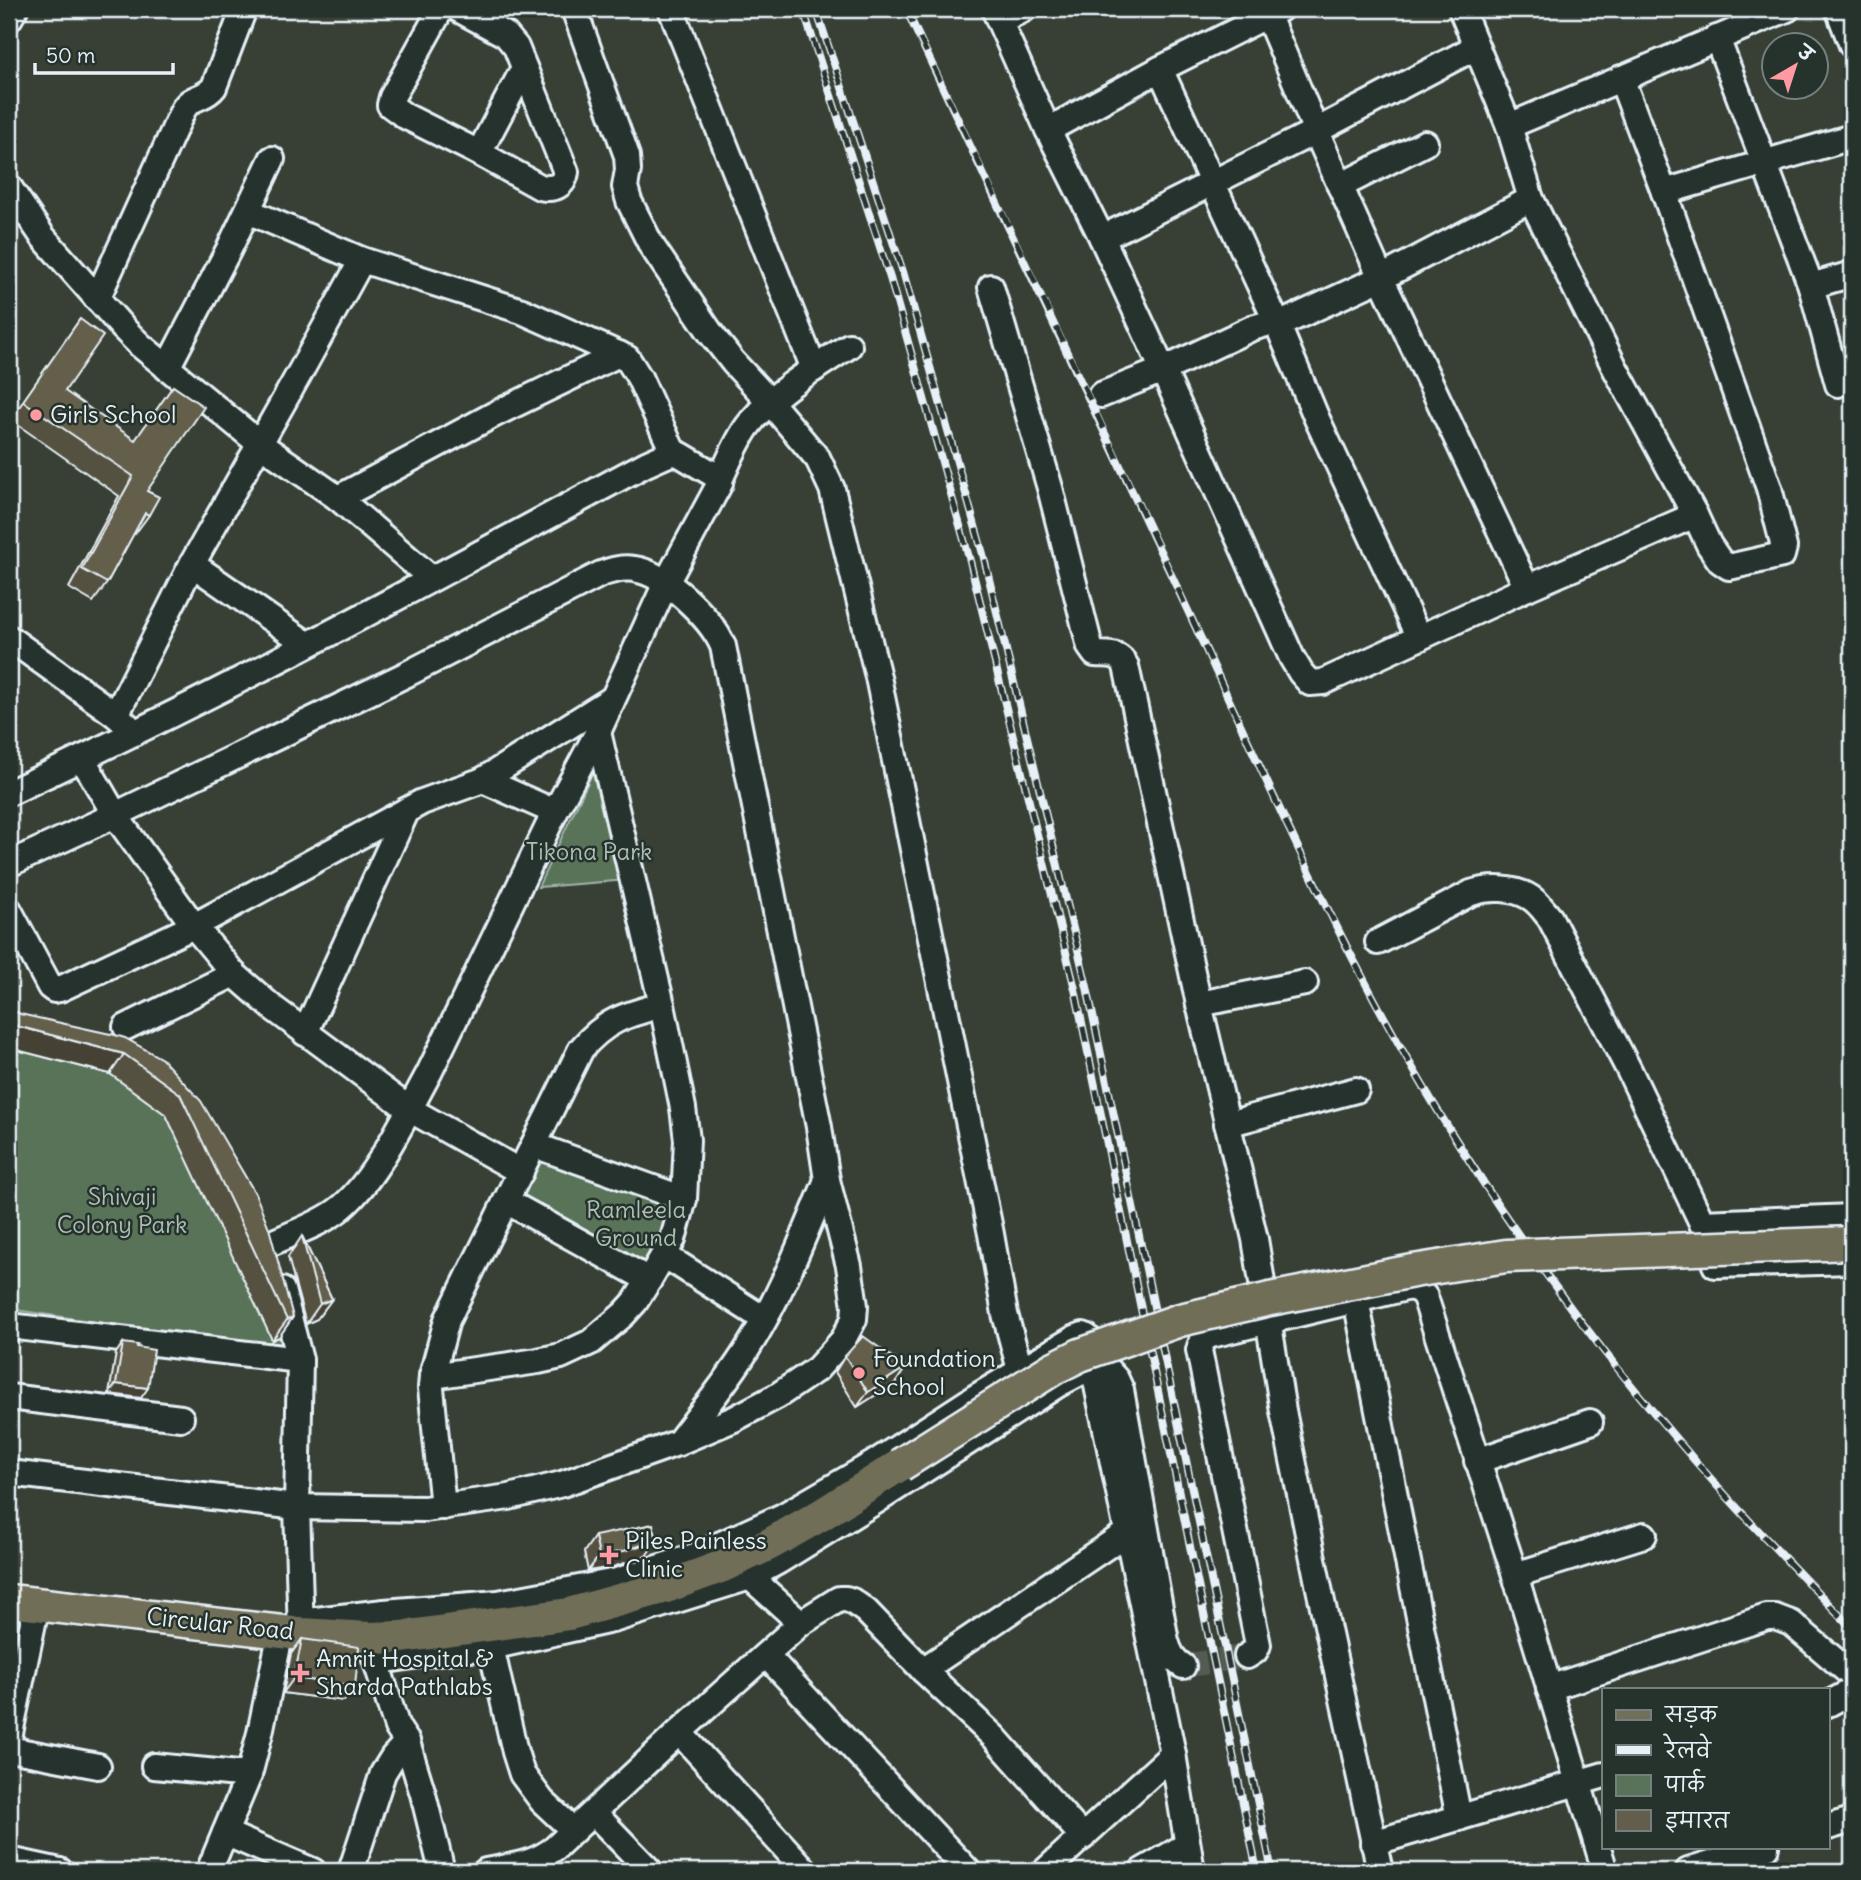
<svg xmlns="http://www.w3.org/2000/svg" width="1861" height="1880" viewBox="0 0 1861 1880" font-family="Delius,'Playpen Sans Deva',sans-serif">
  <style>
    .green { fill: #587359; stroke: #a0b2a8; stroke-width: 2 }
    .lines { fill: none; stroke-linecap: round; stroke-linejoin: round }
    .minor-tunnel { stroke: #525b53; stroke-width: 24; stroke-dasharray: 24 12; stroke-linecap: butt }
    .minor-casing { stroke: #e8f1f8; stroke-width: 30 }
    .major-casing { stroke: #e8f1f8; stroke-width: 37 }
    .minor { stroke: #26332d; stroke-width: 24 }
    .major { stroke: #716e59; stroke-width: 32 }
    .rail-casing { stroke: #e8f1f8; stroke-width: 8 }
    .rail { stroke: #26332d; stroke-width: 5; stroke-dasharray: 16; stroke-linecap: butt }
    .major-bridge-casing { stroke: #e8f1f8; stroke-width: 37; stroke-linecap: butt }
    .major-bridge { stroke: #716e59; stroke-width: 32 }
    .wall { fill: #555141; stroke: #e8f1f8; stroke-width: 2 }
    .shaded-wall { fill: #454235; stroke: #e8f1f8; stroke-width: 2 }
    .building { fill: #635e4c; stroke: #e8f1f8; stroke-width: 2 }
    .poi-dot { fill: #ff9aa2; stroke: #26332d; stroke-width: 2.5 }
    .labels { text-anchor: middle; stroke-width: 5; stroke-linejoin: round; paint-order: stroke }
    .poi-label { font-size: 24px; fill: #e8f1f8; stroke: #26332d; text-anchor: start }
    .park-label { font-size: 24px; fill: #aebfb8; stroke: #26332d }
    .street-label { font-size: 24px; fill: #e8f1f8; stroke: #26332d }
  </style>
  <rect width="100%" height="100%" fill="#384036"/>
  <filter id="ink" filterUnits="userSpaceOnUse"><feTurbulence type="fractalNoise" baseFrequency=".0143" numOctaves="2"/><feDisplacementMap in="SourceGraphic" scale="14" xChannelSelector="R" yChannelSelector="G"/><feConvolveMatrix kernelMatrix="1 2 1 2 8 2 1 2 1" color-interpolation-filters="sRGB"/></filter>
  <g filter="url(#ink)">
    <g class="green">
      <polygon points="601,755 628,880 538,887"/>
      <polygon points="9,1020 157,1068 307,1353 9,1309"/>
      <polygon points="536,1150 681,1201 648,1273 512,1199"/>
    </g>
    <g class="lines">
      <polyline class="minor-tunnel" points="1183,1666 1247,1656"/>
      <defs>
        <g id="minor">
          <path d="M441 9 392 97 390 105 405 116 479 153 540 187C554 190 564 186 566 172L516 47 506 35 458 9"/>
          <polyline points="574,9 627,156 628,170 625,187 629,201 651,245 712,335 733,362 770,402 818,459 832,489 878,677 991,1234 1005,1314 1020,1370"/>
          <polyline points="671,9 814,369"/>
          <polyline points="994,9 1048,130 1102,238 1163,370 1292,658 1301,673 1310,683 1323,682 1527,588 1695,515"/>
          <polyline points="1265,9 1316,131 1381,278 1527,588"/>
          <polyline points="1461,9 1509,126 1531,199 1615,368 1695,515 1709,545 1720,561 1729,567 1782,555 1784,547 1769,488 1664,192 1621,78"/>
          <polyline points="1838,9 1852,45"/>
          <polyline points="9,19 15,9"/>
          <polyline points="1000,21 1024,9"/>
          <polyline points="1717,38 1811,286 1838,384"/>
          <polyline points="1160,69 1277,323 1317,419 1419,638"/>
          <polyline points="1509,126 1787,9"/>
          <polyline points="1048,130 1160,69 1280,9"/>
          <polyline points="479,153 524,68"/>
          <polyline points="1340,186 1425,143"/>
          <polyline points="9,187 43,237 124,329 140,345 260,444 338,498 431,578"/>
          <polyline points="1664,192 1852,137"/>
          <polyline points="248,211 362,260 522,311 627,358 639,377 673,452"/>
          <polyline points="1102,238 1316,131 1476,47"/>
          <polyline points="1811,286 1852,274"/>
          <path d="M991 287 1050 488 1090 647 1095 654C1109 655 1119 652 1126 666L1199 1004 1255 1239 1283 1411 1319 1588 1380 1871"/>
          <path d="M97 299 183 110C191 95 204 100 214 87L244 9"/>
          <polyline points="167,368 229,249 272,159"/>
          <polyline points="1101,395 1163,370 1252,328 1266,324 1287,321 1381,278 1531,199"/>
          <path d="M720 480C728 462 736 443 747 427 770 395 816 367 849 346"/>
          <polyline points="338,498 495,414 619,354"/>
          <polyline points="192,564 307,644"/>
          <polyline points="9,638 116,715 127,725"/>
          <polyline points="116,715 192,564 303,367 362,260"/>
          <polyline points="483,780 555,812"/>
          <polyline points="9,793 82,758"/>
          <path d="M9 864 115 815 407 674 601 574C612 570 622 567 634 569 665 573 711 618 723 646L819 1127 827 1180 849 1266 855 1306 854 1319 843 1340 817 1369 777 1396 734 1419 677 1443 562 1484 509 1497 425 1509 297 1507 9 1473"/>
          <polyline points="9,910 50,987 54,990 60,989 194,926 422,802 483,780 612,699"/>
          <path d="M1378 942 1471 893C1489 887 1514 887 1531 898 1539 903 1544 911 1550 918L1629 1070 1702 1223 1715 1265 1852 1261"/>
          <polyline points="1199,1004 1305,983"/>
          <polyline points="126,1027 234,974"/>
          <polyline points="305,1033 407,810"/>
          <polyline points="1227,1124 1356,1090"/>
          <polyline points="534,1145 684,1199"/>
          <polyline points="506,1201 649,1280"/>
          <polyline points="1702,1223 1852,1217"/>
          <path d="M269 1244C291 1234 318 1225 337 1211 375 1183 406 1114 429 1073L555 812 598 732 666 583 720 483 718 477 681 455 673 452 646 464C459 564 273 667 82 758L115 815 194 926 234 974 273 1008 409 1109 521 1172"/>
          <polyline points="664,1255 764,1319"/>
          <polyline points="282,1290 300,1360 297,1507 301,1634"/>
          <polyline points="1356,1300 1459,1818"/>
          <polyline points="9,1326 300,1360"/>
          <polyline points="432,1376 538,1361 561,1356 591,1342 624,1314 635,1302 649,1280 673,1239 684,1199 687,1140 683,1108 662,1005 598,732"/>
          <polyline points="9,1397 181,1418"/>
          <path d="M678 1443C701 1412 726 1383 746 1351 780 1298 803 1238 827 1180"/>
          <polyline points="1477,1461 1590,1422"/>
          <path d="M443 1507 431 1388 432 1376 447 1320 581 1049C607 1019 626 1015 662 1005"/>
          <polyline points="1515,1575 1644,1535"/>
          <polyline points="750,1577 801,1623"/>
          <polyline points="299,1622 384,1612 498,1603 617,1581 695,1556 783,1516 871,1465 974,1398 1075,1338 1083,1335 1087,1337 1173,1754 1192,1871"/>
          <polyline points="371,1646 397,1727 407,1742 423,1794 442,1871"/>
          <polyline points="491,1647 515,1752 522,1774 542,1801 573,1830"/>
          <polyline points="766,1655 968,1871"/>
          <path d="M1247 1656 1255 1651 1258 1645 1199 1350C1201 1343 1203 1338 1211 1335L1410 1287 1419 1290 1425 1297 1515 1575 1605 1871"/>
          <path d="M387 1660 446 1651 491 1647 616 1619 750 1577 779 1561 876 1501 1057 1385 1093 1366 1106 1368 1116 1379 1121 1390 1166 1641C1169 1652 1173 1660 1183 1666"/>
          <polyline points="923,1670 1128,1532"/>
          <polyline points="1549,1688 1767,1617 1775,1617 1791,1623 1852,1675"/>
          <polyline points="1828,1704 1852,1691"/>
          <polyline points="679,1732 806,1871"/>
          <polyline points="9,1738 37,1604"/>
          <polyline points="9,1749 98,1766"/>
          <polyline points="154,1766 249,1775"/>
          <polyline points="594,1813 650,1871"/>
          <polyline points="1828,1827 1852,1820"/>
          <polyline points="225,1833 313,1871"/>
          <polyline points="1373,1843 1604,1775"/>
          <polyline points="9,1860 60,1871"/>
          <polyline points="209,1871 249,1775 260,1733 281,1631"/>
          <polyline points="351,1871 383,1773 393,1757 407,1742"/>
          <path d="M486 1871C512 1866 533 1865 555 1848L679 1732 801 1623 831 1604 839 1599H846L852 1601 866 1611 923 1670 994 1737 1083 1837"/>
          <polyline points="1045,1871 1173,1754"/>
          <polyline points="1142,1871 1187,1845"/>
          <polyline points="1688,1871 1766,1847"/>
        </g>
        <polyline id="major" points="9,1601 301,1634 369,1638 402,1637 569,1614 666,1587 723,1566 768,1545 821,1515 900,1465"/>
      </defs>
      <use href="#minor" class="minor-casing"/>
      <use href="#major" class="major-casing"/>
      <use href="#minor" class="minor"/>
      <use href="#major" class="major"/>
      <defs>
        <g id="rail">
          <polyline points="803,9 890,278 970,561 1075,989 1257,1871"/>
          <polyline points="816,9 904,275 983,554 1087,987 1272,1871"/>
          <path d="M906 9C1004 214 1100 421 1196 628 1278 806 1357 986 1463 1151 1527 1253 1599 1350 1678 1441 1733 1506 1793 1567 1852 1628"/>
        </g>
      </defs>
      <use href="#rail" class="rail-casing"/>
      <use href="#rail" class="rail"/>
      <defs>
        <polyline id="major-bridge" points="900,1465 1054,1368 1080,1355 1180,1320 1270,1299 1413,1271 1506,1256 1852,1243"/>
      </defs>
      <use href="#major-bridge" class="major-bridge-casing"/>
      <use href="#major-bridge" class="major-bridge"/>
    </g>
    <g class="wall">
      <polygon points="80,319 65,391 147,491 149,515 135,534 134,533 107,583 93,602 69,588 119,496 15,423 13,416"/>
      <polygon points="9,992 10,1005 14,1011 20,1014 162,1059 293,1317 279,1337 272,1340 166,1115 110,1074 9,1048"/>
      <polygon points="302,1236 332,1299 317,1319 306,1324 288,1257"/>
      <polygon points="123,1343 141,1398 109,1394 116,1353"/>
      <polygon points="845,1356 906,1367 896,1382 857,1407 835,1372"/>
      <polygon points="595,1536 646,1556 613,1567 588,1571 584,1552"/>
      <polygon points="302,1639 355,1686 344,1701 283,1693 291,1654"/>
    </g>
    <g class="shaded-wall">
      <polygon points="9,1024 124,1054 110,1074 9,1048"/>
      <polygon points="332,1299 317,1319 306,1324 320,1304"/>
      <polygon points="293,1317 279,1337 272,1340 287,1320"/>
      <polygon points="906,1367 896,1382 857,1407 868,1392"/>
      <polygon points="116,1384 148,1388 141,1398 109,1394"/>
      <polygon points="657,1540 646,1556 613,1567 588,1571 599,1556"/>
      <polygon points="294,1678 355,1686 344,1701 283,1693"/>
    </g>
    <g class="building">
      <polygon points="80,319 103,336 65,391 135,440 173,386 204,407 147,491 159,497 149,515 145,513 107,583 82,569 133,476 23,401"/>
      <polygon points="9,413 17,420 9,431"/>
      <polygon points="9,992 10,993 9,997 10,1005 14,1011 20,1014 115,1035 125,1038 162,1059 201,1101 255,1193 269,1228 293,1317 287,1320 180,1094 124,1054 9,1024"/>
      <polygon points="302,1236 332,1299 320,1304"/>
      <polygon points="863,1336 906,1367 868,1392 845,1356"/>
      <polygon points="123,1343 138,1345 137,1347 154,1350 148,1388 116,1384"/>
      <polygon points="653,1524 657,1540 624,1551 599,1556 595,1536"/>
      <polygon points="302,1639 359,1647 355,1686 294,1678"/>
    </g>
  </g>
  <g class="poi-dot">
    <circle cx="36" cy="415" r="7"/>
    <circle cx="859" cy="1373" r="7"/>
    <path d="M605.5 1544.5h7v7h7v7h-7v7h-7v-7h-7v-7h7z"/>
    <path d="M296.5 1662.5h7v7h7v7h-7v7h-7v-7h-7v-7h7z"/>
  </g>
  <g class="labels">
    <g class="poi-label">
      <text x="50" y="423">Girls School</text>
      <text x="873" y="1367">Foundation<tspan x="873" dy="28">School</tspan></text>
      <text x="625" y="1549">Piles Painless<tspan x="625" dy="28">Clinic</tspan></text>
      <text x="316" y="1667">Amrit Hospital &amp;<tspan x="316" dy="28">Sharda Pathlabs</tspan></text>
    </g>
    <g class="park-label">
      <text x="589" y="860">Tikona Park</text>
      <text x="122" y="1205">Shivaji<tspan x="122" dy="28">Colony Park</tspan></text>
      <text x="636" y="1218">Ramleela<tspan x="636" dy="28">Ground</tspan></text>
    </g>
    <g class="street-label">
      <text transform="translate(220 1624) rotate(6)" y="8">Circular Road</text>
    </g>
  </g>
  <rect width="1861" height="1880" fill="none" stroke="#26332d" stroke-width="35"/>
  <rect x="18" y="18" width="1826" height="1845" fill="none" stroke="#e8f1f8" stroke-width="2.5" filter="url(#ink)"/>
  <rect x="1602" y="1688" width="228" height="161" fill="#26332d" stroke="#747f7e" stroke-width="2"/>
  <rect x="1616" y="1710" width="35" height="10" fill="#716e59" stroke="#747f7e" stroke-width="2"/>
  <text x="1665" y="1722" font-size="21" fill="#e8f1f8">सड़क</text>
  <rect x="1616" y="1745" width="35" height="10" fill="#e8f1f8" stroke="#747f7e" stroke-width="2"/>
  <text x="1665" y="1758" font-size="21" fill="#e8f1f8">रेलवे</text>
  <rect x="1616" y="1775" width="35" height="21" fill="#587359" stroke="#747f7e" stroke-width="2"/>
  <text x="1665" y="1792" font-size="21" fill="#e8f1f8">पार्क</text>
  <rect x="1616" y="1810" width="35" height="21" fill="#635e4c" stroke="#747f7e" stroke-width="2"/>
  <text x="1665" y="1828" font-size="21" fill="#e8f1f8">इमारत</text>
  <g transform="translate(1795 66) rotate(39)"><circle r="33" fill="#26332d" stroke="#747f7e" stroke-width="2"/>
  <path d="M0-5L12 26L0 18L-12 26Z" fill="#ff9aa2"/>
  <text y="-10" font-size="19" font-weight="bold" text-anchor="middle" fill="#e8f1f8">उ</text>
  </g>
  <path d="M35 63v10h138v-10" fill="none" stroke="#e8f1f8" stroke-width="3.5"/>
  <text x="46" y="63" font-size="21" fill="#e8f1f8" stroke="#26332d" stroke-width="5" paint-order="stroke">50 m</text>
</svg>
